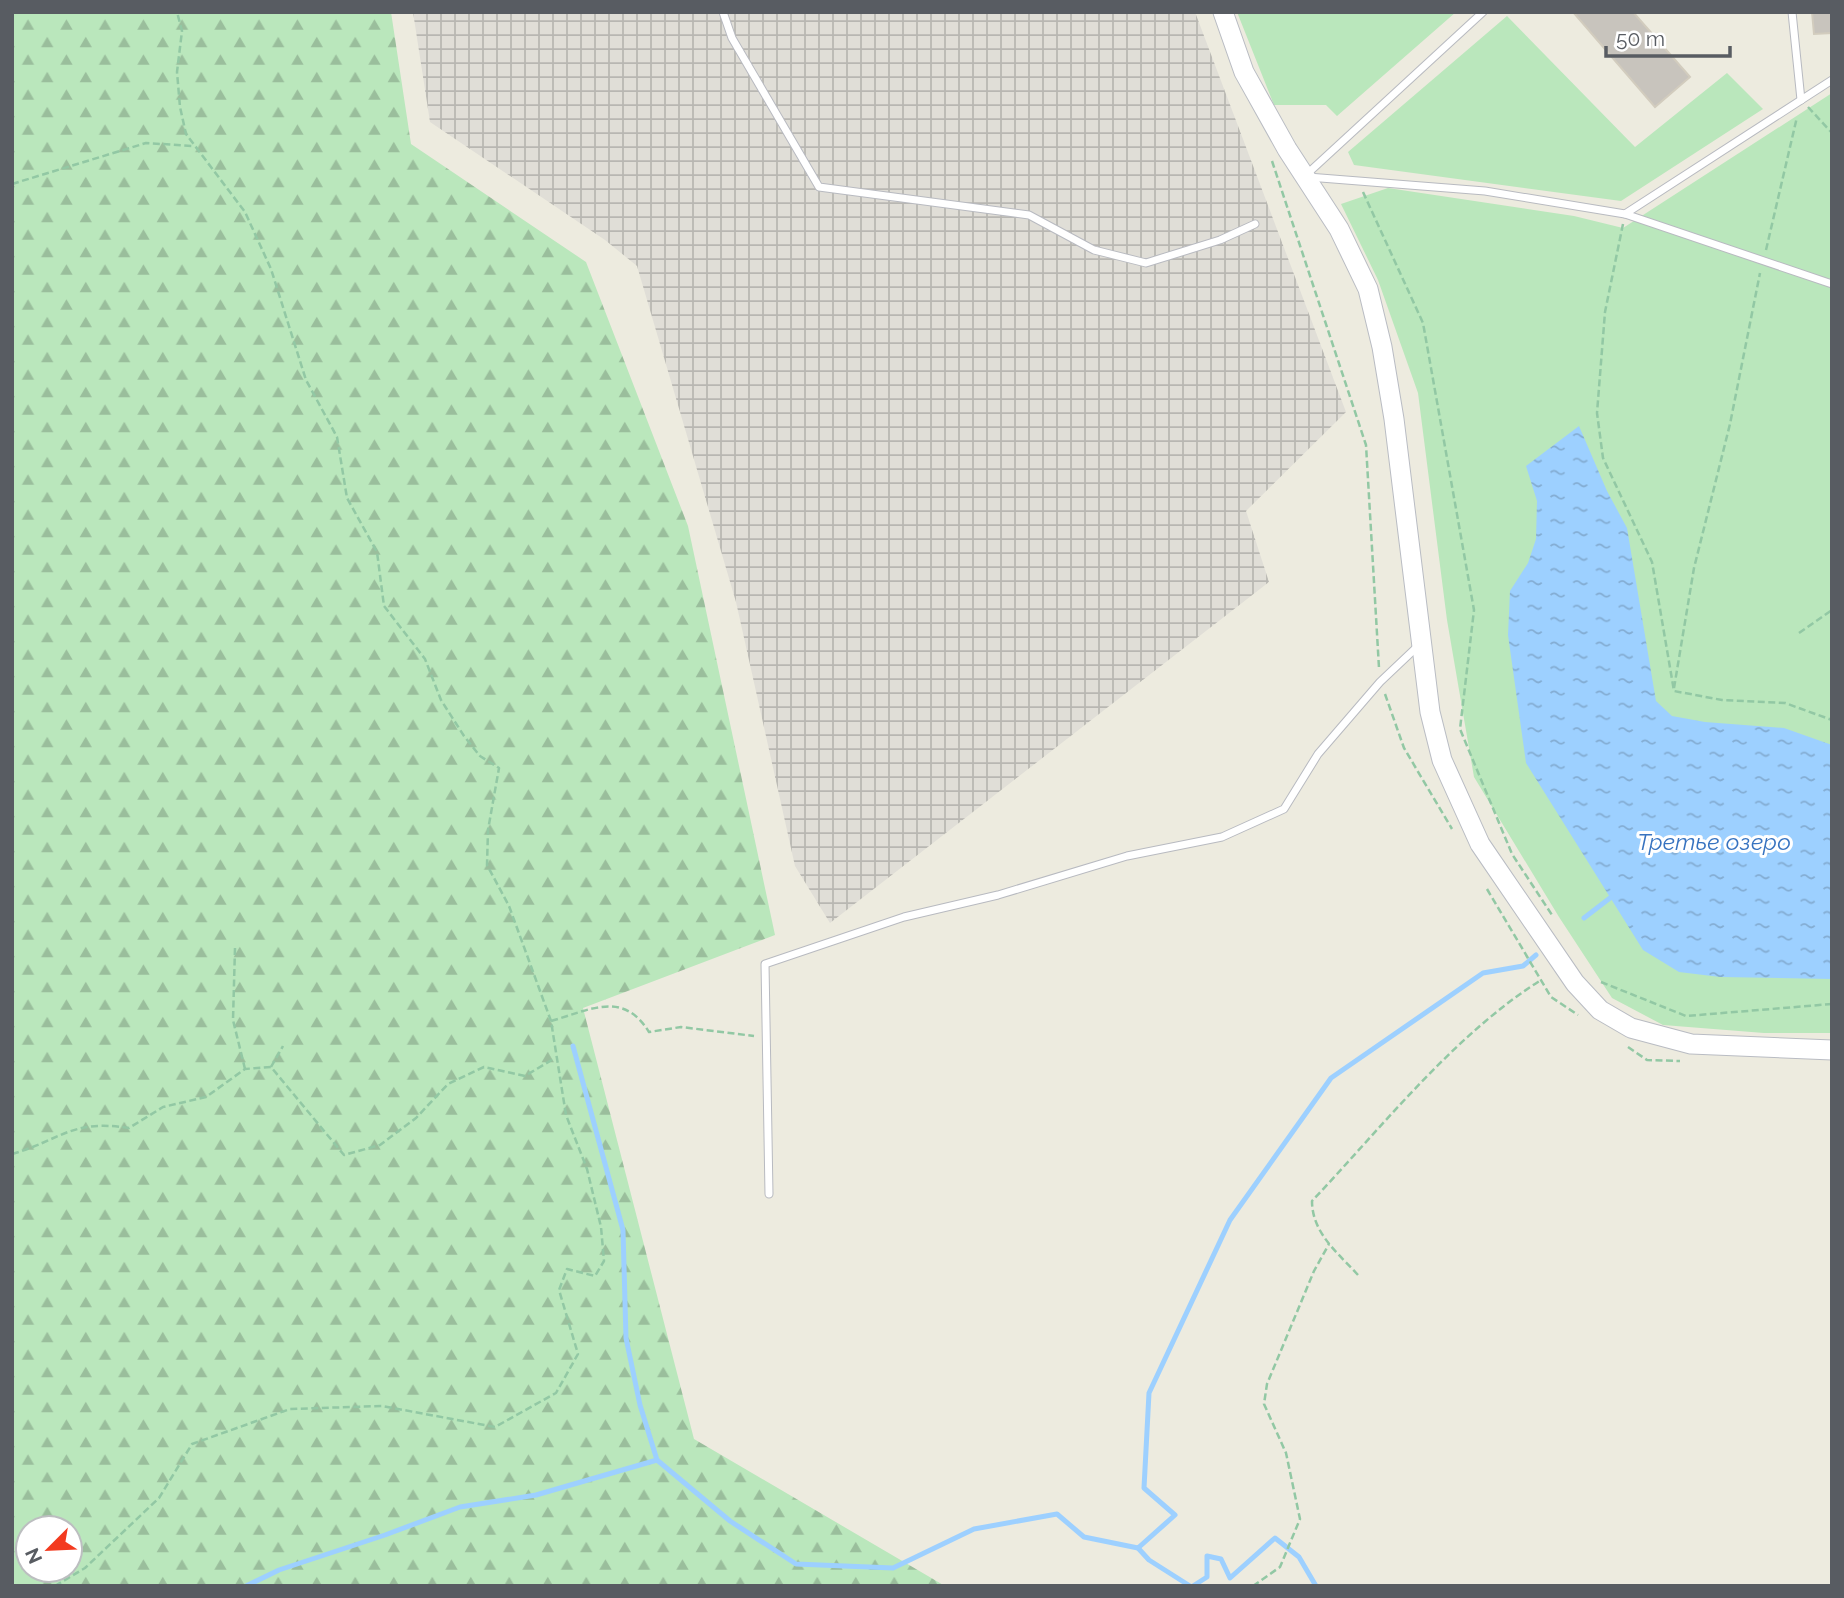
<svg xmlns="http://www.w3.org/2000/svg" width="1844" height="1598" viewBox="0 0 1844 1598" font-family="Raleway,sans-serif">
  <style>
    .industrial { fill: url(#industrial-grid) }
    .forest { fill: url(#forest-firs); fill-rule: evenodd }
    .green { fill: #bae7bc }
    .water { fill: url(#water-ripples) }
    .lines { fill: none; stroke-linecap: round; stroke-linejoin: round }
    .stream { stroke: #9dd0ff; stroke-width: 5 }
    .building { fill: #c8c4bd; stroke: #d2ccbe; stroke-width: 2 }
    .lane-casing { stroke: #b8bac0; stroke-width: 9 }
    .secondary-casing { stroke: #b9bcc3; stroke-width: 21 }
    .path { stroke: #92c8a4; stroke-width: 2.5; stroke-dasharray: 7 3.5; stroke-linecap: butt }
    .lane { stroke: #fff; stroke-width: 7 }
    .secondary { stroke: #fff; stroke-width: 19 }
    .labels { text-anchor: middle; stroke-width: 6; stroke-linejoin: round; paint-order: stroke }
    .water-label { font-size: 23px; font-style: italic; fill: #3773c0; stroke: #fff }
  </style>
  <defs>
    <pattern id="industrial-grid" width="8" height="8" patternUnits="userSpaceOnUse" patternTransform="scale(1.75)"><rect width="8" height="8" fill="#e0ded7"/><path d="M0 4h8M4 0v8" fill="none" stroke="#b8b7b2"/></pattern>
    <pattern id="forest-firs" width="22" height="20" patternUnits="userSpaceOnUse" patternTransform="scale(1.75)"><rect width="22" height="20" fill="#bae7bc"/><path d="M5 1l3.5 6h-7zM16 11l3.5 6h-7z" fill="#9abe9c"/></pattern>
    <pattern id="water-ripples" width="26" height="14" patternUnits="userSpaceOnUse" patternTransform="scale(1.75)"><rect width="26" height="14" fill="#9dd0ff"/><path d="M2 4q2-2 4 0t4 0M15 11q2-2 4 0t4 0" fill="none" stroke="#83acd2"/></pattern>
  </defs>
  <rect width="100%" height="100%" fill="#edebdf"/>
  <polygon class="industrial" points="413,12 1195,12 1346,412 1246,511 1269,582 830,923 795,866 736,602 637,266 605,240 430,122"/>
  <path class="forest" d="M12 12H391L411 144 586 262 688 526 775 935 583 1008 694 1439 945 1586H12ZM28 1528H70V1570H28Z"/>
  <g class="green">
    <polygon points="1237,12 1456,12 1337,116 1326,105 1274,105"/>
    <polygon points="1507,16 1635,147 1727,73 1763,109 1621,201 1354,165 1348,152"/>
    <polygon points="1832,93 1832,1033 1764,1033 1663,1025 1612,998 1559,917 1474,777 1447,620 1418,393 1378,280 1341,204 1388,188 1574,216 1623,228"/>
  </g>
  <polygon class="water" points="1579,426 1607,491 1627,528 1656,701 1672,716 1705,722 1784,728 1832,745 1832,979 1720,977 1679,972 1643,950 1526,763 1508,635 1510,591 1528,563 1536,539 1537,501 1526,466"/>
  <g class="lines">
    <g class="stream">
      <polyline points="1584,918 1610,898"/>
      <polyline points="573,1046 623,1230 626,1338 640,1405 657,1460"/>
      <polyline points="1138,1548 1149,1560 1190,1586"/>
      <polyline points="246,1586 279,1570 385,1535 460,1507 536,1495 657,1460 730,1521 796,1564 893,1568 974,1529 1057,1514 1084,1537 1138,1548 1175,1515 1144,1488 1149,1393 1230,1220 1331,1078 1483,973 1523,966 1536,955"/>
      <polyline points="1193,1586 1207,1577 1207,1556 1221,1559 1230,1578 1275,1538 1299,1557 1316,1586"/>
    </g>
  </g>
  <g class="building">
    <polygon points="1573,12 1633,12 1690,77 1655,107"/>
    <polygon points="1812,12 1832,12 1832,33 1814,34"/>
  </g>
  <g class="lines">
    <defs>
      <g id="lane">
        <polyline points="723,12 732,38 819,187 1029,215 1094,250 1146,263 1220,240 1255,224"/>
        <polyline points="1792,12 1801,100"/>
        <polyline points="1307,174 1483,12"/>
        <polyline points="1308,177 1485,191 1625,214 1832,80"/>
        <polyline points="1625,214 1832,284"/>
        <polyline points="769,1194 765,964 904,917 998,895 1127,856 1222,837 1284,809 1318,754 1380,682 1418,646"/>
      </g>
      <polyline id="secondary" points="1223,12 1244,72 1287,149 1339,229 1368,289 1382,347 1394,419 1430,712 1442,760 1480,844 1575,983 1600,1010 1631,1028 1691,1044 1832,1050"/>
    </defs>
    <use href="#lane" class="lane-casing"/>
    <use href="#secondary" class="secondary-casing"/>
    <g class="path">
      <polyline points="1808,107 1832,133"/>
      <polyline points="1272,161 1366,445 1379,668"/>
      <polyline points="12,184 146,143 193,146"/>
      <polyline points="1363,192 1423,323 1474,610 1460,729 1512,854 1552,915"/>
      <polyline points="1623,224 1605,312 1597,413 1603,458 1652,562 1674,691 1722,700 1785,703 1832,720"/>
      <polyline points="1766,250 1797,117"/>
      <polyline points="1799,633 1832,610"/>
      <polyline points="1674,688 1694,568 1730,424 1760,273"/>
      <polyline points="1385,694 1404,748 1452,829"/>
      <polyline points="1487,889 1551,997 1578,1015"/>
      <polyline points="235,948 233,1020 245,1069"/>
      <polyline points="1601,982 1686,1016 1832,1004"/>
      <path d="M551 1021C590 1010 623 990 649 1032L681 1027 754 1036"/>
      <polyline points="1628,1047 1647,1060 1680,1061"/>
      <polyline points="271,1067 283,1046"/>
      <path d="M12 1154C61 1140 71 1119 129 1128L163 1107 206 1097 245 1069 271 1067 344 1155 380 1145 416 1118 448 1084 484 1067 525 1076 555 1058"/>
      <path d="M1358 1275C1338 1253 1312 1233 1312 1201 1382 1127 1455 1034 1541 980"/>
      <polyline points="55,1586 85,1568 159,1498 192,1444 290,1409 382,1406 495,1427 556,1393 578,1354 559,1290 567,1269 595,1276 604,1261 601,1227 587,1169 566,1115 551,1021 509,906 487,865 488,830 499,768 480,756 464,736 441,700 425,659 384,606 377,552 347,498 337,437 306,380 271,269 245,212 186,134 180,107 177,72 182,31 177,12"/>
      <polyline points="1253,1586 1280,1567 1300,1519 1286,1453 1264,1404 1267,1384 1314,1271 1329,1244"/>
    </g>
    <use href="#lane" class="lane"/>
    <use href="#secondary" class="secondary"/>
  </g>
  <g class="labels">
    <g class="water-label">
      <text x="1714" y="850">Третье озеро</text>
    </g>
  </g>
  <rect width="1844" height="1598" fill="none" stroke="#585c62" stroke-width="28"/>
  <g transform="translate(49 1549) rotate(246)"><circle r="33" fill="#ffffff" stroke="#bcbec0" stroke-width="2"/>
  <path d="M0-5L12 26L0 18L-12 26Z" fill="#f33a1f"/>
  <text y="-10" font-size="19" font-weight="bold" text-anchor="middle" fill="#585c62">N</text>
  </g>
  <path d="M1606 46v10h124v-10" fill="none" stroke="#585c62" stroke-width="3.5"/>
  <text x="1616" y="46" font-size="21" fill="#585c62" stroke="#ffffff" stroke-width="5" paint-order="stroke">50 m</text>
</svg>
